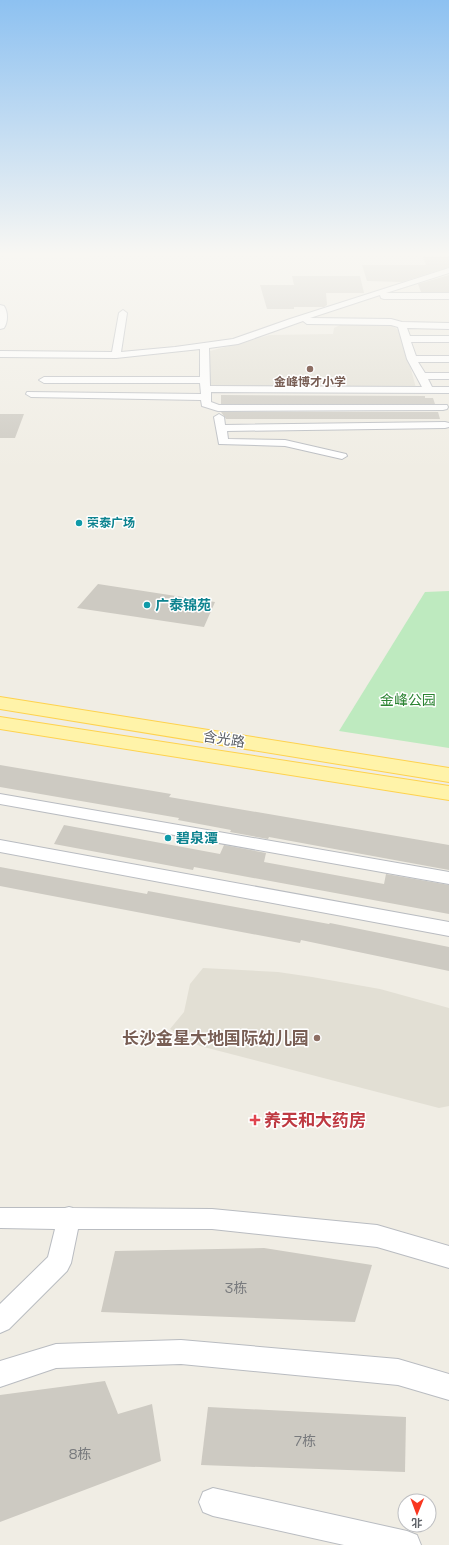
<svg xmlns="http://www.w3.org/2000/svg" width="449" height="1545" viewBox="0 0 449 1545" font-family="'Space Grotesk','Noto Sans SC',sans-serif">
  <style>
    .commercial { fill: #fff7d9 }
    .education { fill: #e2dfd4 }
    .green { fill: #beeabf }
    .building { fill: #cdcac2 }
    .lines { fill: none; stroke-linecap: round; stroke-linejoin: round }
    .street-casing { stroke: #b9bcc1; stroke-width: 2 }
    .secondary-casing { stroke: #b9bdc3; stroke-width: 2 }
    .primary-casing { stroke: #fed24e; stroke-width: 2 }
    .street { fill: #fff; fill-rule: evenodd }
    .secondary { fill: #fff; fill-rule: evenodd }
    .primary { fill: #fff3a9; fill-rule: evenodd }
    .education-dot { fill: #8d6e63; stroke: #fff; stroke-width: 1.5 }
    .culture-dot { fill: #0f9aa8; stroke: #fff; stroke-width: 1.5 }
    .health-dot { fill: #e0444e; stroke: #fff; stroke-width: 1.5 }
    .labels { text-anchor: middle; stroke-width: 3; stroke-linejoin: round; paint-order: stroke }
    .far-education-label { font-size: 12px; font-weight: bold; fill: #785e54; stroke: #fff }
    .far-culture-label { font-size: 12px; font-weight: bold; fill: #0d838f; stroke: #fff; text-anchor: start }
    .culture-label { font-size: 14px; font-weight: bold; fill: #0d838f; stroke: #fff; text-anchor: start }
    .park-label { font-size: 14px; fill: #2c8433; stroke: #fff }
    .street-label { font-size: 14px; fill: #5c6066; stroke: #fff }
    .near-number-label { font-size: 14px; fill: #787a7d }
    .near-education-label { font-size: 17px; font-weight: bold; fill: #785e54; stroke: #fff; text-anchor: end }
    .near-health-label { font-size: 17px; font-weight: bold; fill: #be3a42; stroke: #fff; text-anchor: start }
  </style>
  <rect width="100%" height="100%" fill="#f0ede4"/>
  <polygon class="commercial" points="6,253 120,253 86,257 6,257"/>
  <g class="education">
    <polygon points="342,324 390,324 401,332 416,388 210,387 210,351 270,335 333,334 334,328"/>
    <polygon points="203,968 278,972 312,977 380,989 449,1008 449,1106 439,1108 200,1046 170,1029 184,1012 190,984"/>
  </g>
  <polygon class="green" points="449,591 449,748 339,731 425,592"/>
  <g class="building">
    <polygon points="423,257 449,257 449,267 402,282 367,281 362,265 426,265"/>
    <polygon points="449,275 449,292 421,292 418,284"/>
    <polygon points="292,276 360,276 364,293 326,293 327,305 324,307 294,307 294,309 267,309 260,285 294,285"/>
    <polygon points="221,395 425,396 425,398 433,398 435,404 221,404"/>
    <polygon points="221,412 438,412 440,419 226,419"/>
    <polygon points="0,414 24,414 15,438 0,438"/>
    <polygon points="98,584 215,602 204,627 77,608"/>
    <polygon points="0,765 171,794 169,797 449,845 449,870 269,837 268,839 230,832 231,830 178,820 179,818 0,787"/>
    <polygon points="64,825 220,854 224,845 266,853 264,862 384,884 386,874 449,885 449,914 194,867 193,870 54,844"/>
    <polygon points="0,867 147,894 148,891 329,924 330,923 449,947 449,971 301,940 300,943 0,886"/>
    <polygon points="264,1248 372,1265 355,1322 101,1312 115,1251"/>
    <polygon points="105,1381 118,1414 152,1404 161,1461 0,1522 0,1395"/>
    <polygon points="208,1407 406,1417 405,1472 201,1465"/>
  </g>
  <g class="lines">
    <defs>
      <g id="street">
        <path d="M449 268V273L386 293H449V299H384L381 298 380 295 310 318 391 319 402 322 449 323V329L407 328 410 336H449V342H411L416 356H449V362H418L425 373H449V379H428L432 387H449V393L211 392V402L219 405H447L448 407 447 409 443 410 218 411 202 406 201 400 31 397 26 394 27 392 201 394 200 383H44L39 380 44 377H200V349L116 358 0 357V351L112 352 119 313 123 310 127 313 121 352 175 347 233 339 290 319ZM303 321 307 324 391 325 398 327 407 359 422 387 210 386 209 348 238 344Z"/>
        <polygon points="219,414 224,417 225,425 445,422 449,423 449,427 445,428 227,431 228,439 285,440 346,454 347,456 342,459 285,446 219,444 214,417"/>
        <polygon points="0,794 449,872 449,884 0,804"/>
        <polygon points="0,840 449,922 449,936 0,852"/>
        <polygon points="69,1207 73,1208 212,1209 377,1225 449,1246 449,1268 377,1247 212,1229 78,1229 71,1263 67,1271 9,1329 0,1333 0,1304 48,1257 55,1229 0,1228 0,1208 65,1208"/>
        <polygon points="181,1340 398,1359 449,1374 449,1400 398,1385 181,1364 56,1368 0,1387 0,1361 56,1344"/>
        <polygon points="213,1488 407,1531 417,1535 421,1545 344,1545 213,1516 203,1512 199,1502 203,1492"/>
      </g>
      <path id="secondary" d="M0 305 4 306C8 312 8 322 4 328L0 329Z"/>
      <g id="primary">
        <polygon points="0,697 449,768 449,782 0,709"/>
        <polygon points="0,717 449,786 449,800 0,729"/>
      </g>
    </defs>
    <use href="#street" class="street-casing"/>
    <use href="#secondary" class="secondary-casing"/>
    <use href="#primary" class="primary-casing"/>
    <use href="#street" class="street"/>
    <use href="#secondary" class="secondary"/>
    <use href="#primary" class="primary"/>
  </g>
  <linearGradient id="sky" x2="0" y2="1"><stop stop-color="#8dc1f1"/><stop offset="0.54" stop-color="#f8f7f3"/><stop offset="1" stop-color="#f8f7f3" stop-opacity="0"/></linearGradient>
  <rect width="449" height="470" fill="url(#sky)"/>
  <g class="education-dot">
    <circle cx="310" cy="369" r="4"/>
    <circle cx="317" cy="1038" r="4"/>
  </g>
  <g class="culture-dot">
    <circle cx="79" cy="523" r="4"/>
    <circle cx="147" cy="605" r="4"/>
    <circle cx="168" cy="838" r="4"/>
  </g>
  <path class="health-dot" d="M253 1114h4v4h4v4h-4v4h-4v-4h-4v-4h4z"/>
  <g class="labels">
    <g class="far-education-label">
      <text x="310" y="386">金峰博才小学</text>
    </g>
    <g class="far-culture-label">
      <text x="87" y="527">荣泰广场</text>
    </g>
    <g class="culture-label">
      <text x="155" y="610">广泰锦苑</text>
      <text x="176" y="843">碧泉潭</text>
    </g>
    <g class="park-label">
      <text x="408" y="705">金峰公园</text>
    </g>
    <g class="street-label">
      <text transform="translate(224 739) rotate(9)" y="5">含光路</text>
    </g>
    <g class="near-number-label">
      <text x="236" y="1293">3栋</text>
      <text x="305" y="1446">7栋</text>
      <text x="80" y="1459">8栋</text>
    </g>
    <g class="near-education-label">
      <text x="309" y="1044">长沙金星大地国际幼儿园</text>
    </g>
    <g class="near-health-label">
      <text x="264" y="1126">养天和大药房</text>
    </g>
  </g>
  <g transform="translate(417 1513) rotate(181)"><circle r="19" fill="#ffffff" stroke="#bebfc2"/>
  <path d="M0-3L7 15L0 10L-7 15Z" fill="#f93720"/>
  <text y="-6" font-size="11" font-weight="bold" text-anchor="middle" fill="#5c6066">北</text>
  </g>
</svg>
